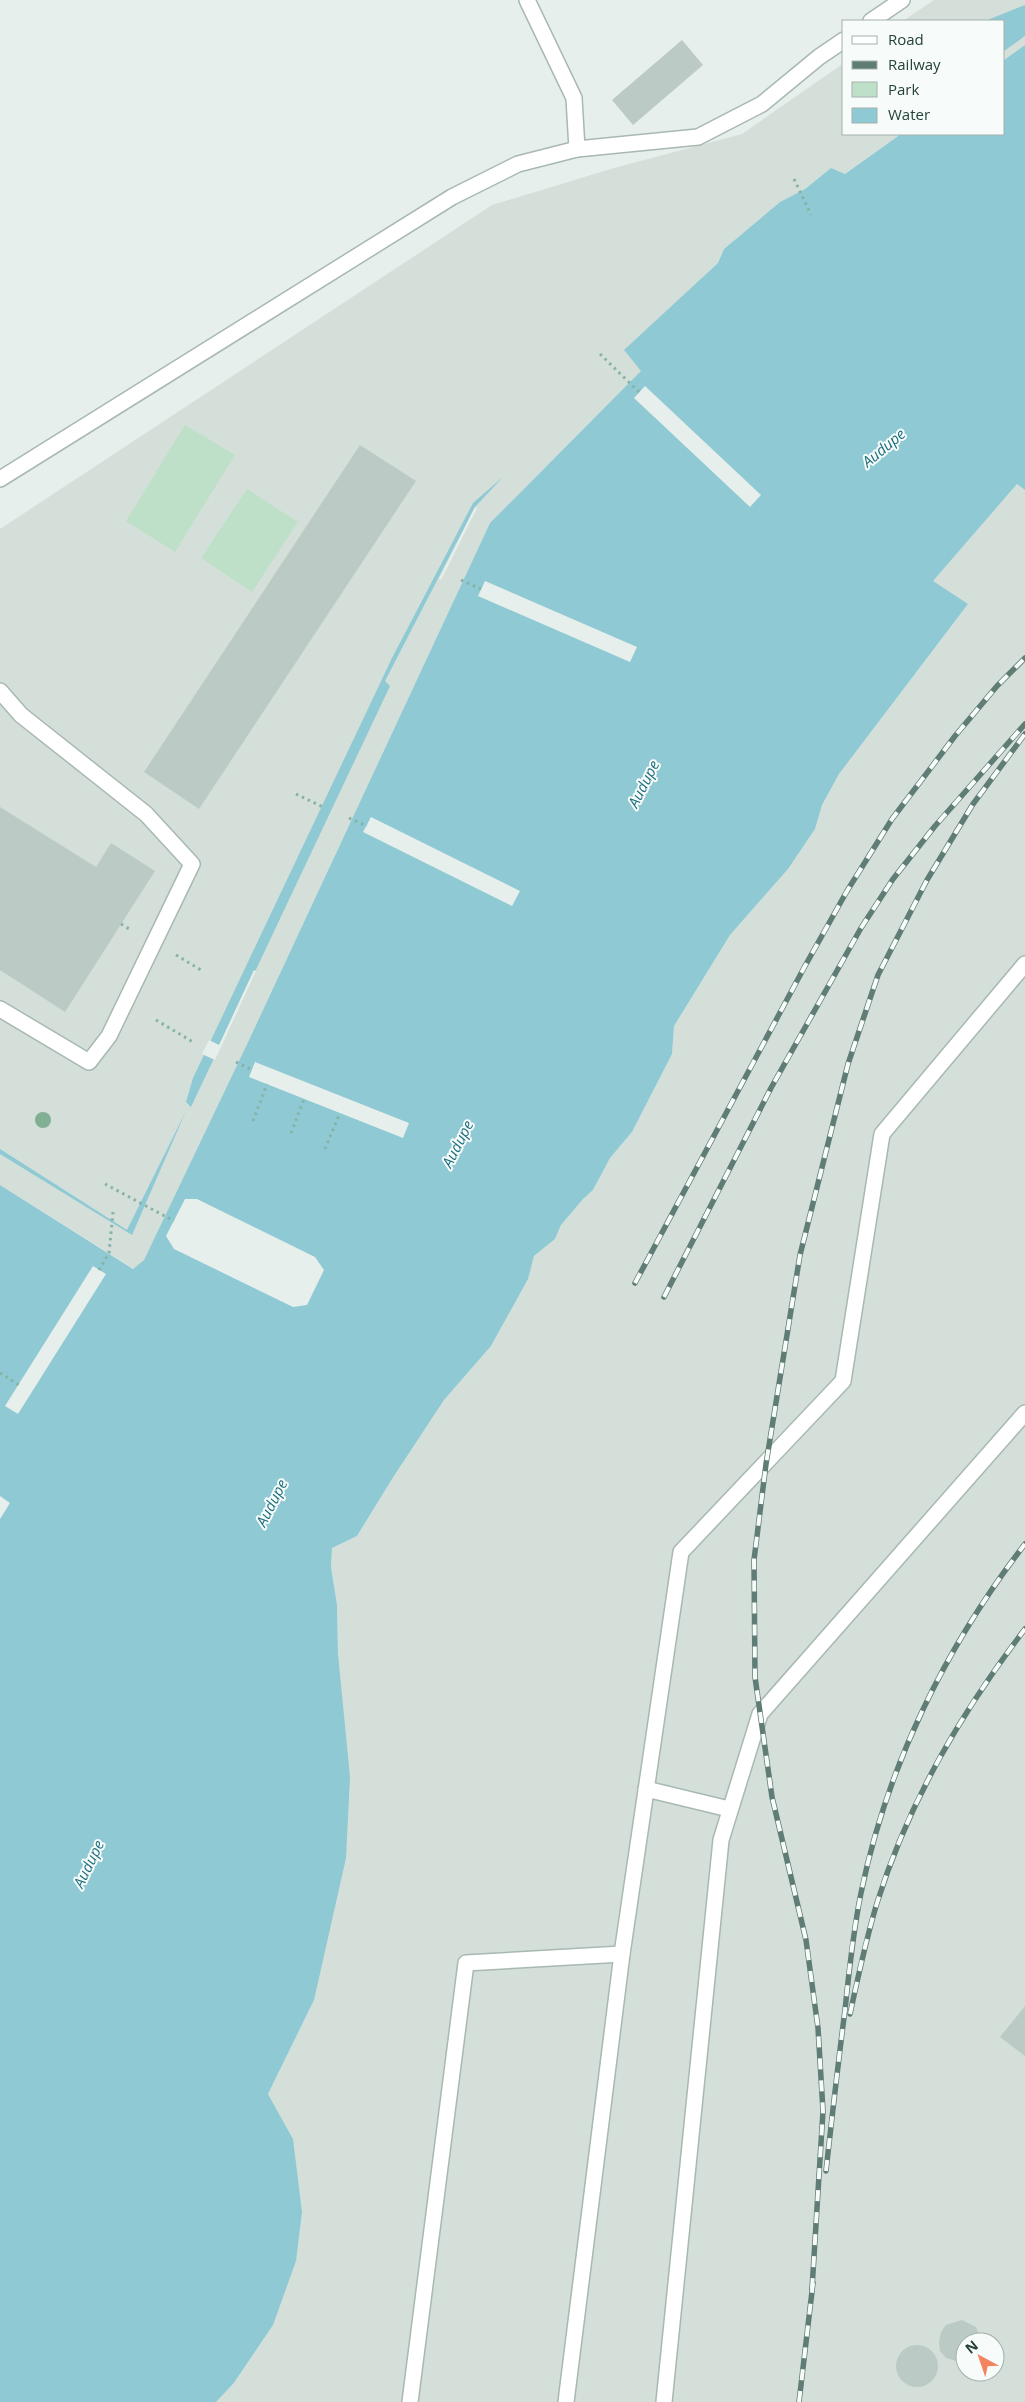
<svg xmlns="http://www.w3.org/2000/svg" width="1025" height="2402" viewBox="0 0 1025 2402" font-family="'Open Sans',sans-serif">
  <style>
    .built { fill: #d4dfda; fill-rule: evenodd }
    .green { fill: #bfe0c8 }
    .water { fill: #8ec9d4 }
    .pier { fill: #e6efeb }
    .building { fill: #bbcac4 }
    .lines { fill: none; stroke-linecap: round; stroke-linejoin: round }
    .minor-casing { stroke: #a8b8b2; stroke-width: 18 }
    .path { stroke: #86b3a5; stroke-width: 3; stroke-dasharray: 2.5 4; stroke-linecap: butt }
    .minor { stroke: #fff; stroke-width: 15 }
    .rail-casing { stroke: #5f7d75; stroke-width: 5.5 }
    .rail { stroke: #f7fbf9; stroke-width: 4; stroke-dasharray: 11; stroke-linecap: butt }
    .tree { fill: #80af93 }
    .labels { text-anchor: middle; stroke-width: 4; stroke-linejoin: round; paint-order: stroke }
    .water-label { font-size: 15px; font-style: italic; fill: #1c6f80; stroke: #f7fbf9 }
  </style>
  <rect width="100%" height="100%" fill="#e6efeb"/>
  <g class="built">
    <polygon points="934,0 1025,0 1025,45 1004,60 1004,21 903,21"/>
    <polygon points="844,63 844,134 901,134 845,174 831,168 805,189 780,202 724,249 718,263 625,350 642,371 490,523 249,1040 144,1260 134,1269 0,1185 0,529 492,205 614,168 742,134"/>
    <path d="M1017 484 1025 490V2402H216L233 2384 293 2139 268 2094 314 2000 338 1654 337 1605 331 1567 332 1548 357 1536 392 1479 444 1400 491 1346 527 1279 534 1256 555 1239 561 1225 583 1199 593 1190 610 1158 632 1132 672 1054 674 1026 730 935 788 869 815 829 822 805 839 774 968 604 932 582ZM965 2342H995V2372H965Z"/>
  </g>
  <g class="green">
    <polygon points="185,425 235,455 175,552 126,521"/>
    <polygon points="247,489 298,522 252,592 201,558"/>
  </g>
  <g class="water">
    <polygon points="1025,5 1025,36 1004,51 1004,21 985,21"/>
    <polygon points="1025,45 1025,490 1017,484 933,581 968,604 839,774 822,805 815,829 788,869 730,935 674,1026 672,1054 632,1132 610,1158 593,1190 583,1199 561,1225 555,1239 534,1256 528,1279 491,1346 444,1400 392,1479 357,1536 332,1548 331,1567 337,1605 338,1654 350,1777 346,1858 314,2000 268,2094 293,2139 302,2212 296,2261 273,2325 233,2384 216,2402 0,2402 0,1185 133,1269 144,1260 249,1040 490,523 641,371 624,350 718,263 724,249 780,202 805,189 831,168 845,174 901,134 1004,134 1004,60"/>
    <polygon points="503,477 475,507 385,681 390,686 191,1107 186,1102 193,1078 392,658 473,503"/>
    <polygon points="186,1111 132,1235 0,1154 0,1149 127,1230"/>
  </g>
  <g class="pier">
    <polygon points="645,386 761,495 750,507 634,398"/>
    <polygon points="475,507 477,508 441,580 439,579"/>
    <polygon points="485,581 637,647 630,662 478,596"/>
    <polygon points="371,817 520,891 512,906 363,832"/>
    <polygon points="254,970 256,971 215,1060 202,1054 209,1040 219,1045"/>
    <polygon points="255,1062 409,1123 403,1138 249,1077"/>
    <polygon points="185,1199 197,1199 315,1257 324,1270 307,1305 293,1307 174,1249 166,1236"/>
    <polygon points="93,1266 106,1274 18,1414 5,1406"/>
    <polygon points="0,1496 10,1503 0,1519"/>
  </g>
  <g class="building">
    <polygon points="682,40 703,65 633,125 612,100"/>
    <polygon points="360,445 416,481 199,809 144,772"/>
    <polygon points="0,807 96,867 111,843 155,871 65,1012 0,970"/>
    <polygon points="1025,2006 1025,2056 1000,2037"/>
    <polygon points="962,2320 976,2327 982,2342 965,2342 965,2362 963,2363 946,2358 940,2351 939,2342 941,2332 946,2325"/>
    <circle cx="917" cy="2366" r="21"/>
  </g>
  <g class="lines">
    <defs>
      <g id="minor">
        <polyline points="527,0 574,98 577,149"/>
        <polyline points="871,21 902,0"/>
        <polyline points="0,479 452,197 518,164 577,149 698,137 762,104 819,57 844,40"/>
        <polyline points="0,691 21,715 146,814 192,864 109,1036 89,1062 0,1009"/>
        <polyline points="646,1789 729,1809"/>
        <polyline points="410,2402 466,1963 622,1954"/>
        <polyline points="566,2402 622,1954 681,1552 843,1381 882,1134 1025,964"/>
        <polyline points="664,2402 721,1840 760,1714 1025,1413"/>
      </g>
    </defs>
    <use href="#minor" class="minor-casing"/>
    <g class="path">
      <polyline points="794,179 811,215"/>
      <polyline points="600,354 639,392"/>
      <polyline points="461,580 481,589"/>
      <polyline points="296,794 325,808"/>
      <polyline points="349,818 367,826"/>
      <polyline points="121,924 131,930"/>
      <polyline points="176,955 201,970"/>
      <polyline points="156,1020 193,1042"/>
      <polyline points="236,1062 252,1070"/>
      <polyline points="253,1121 267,1084"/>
      <polyline points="291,1133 304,1099"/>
      <polyline points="325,1149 340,1113"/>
      <polyline points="105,1184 174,1221"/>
      <polyline points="99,1270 109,1253 113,1212"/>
      <polyline points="0,1373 19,1385"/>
    </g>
    <use href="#minor" class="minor"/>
    <defs>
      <g id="rail">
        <polyline points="635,1283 805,966 847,891 892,819 955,736 997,686 1025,658"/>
        <polyline points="664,1297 771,1088 861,928 893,879 935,826 1025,724"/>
        <path d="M850 2014C858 1977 866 1939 877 1903 909 1801 961 1713 1025 1629"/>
        <path d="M826 2171C832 2117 838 2064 845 2010 849 1971 853 1932 861 1893 887 1766 946 1646 1025 1544"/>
        <polyline points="812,2289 823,2111 818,2028 806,1940 772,1797 755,1677 754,1560 766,1464 800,1255 848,1064 878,975 927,880 973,804 1025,734"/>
        <polyline points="799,2402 813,2283"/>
      </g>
    </defs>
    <use href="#rail" class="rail-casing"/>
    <use href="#rail" class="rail"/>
  </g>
  <circle class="tree" cx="43" cy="1120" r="8"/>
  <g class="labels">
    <g class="water-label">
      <text transform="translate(884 448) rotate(-40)" y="5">Audupe</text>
      <text transform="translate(644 784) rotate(-63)" y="5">Audupe</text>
      <text transform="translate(458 1144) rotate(-63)" y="5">Audupe</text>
      <text transform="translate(272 1503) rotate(-63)" y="5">Audupe</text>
      <text transform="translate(89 1864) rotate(-64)" y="5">Audupe</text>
    </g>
  </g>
  <rect x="842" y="20" width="162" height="115" fill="#f7fbf9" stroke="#a3b1ad"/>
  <rect x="852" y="36" width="25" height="8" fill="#ffffff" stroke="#a3b1ad"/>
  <text x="888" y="45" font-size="15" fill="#24423a">Road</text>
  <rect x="852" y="61" width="25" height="8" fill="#5f7d75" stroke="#a3b1ad"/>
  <text x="888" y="70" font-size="15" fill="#24423a">Railway</text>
  <rect x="852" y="82" width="25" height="15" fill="#bfe0c8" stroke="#a3b1ad"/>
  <text x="888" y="95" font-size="15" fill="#24423a">Park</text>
  <rect x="852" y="108" width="25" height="15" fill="#8ec9d4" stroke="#a3b1ad"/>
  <text x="888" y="120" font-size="15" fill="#24423a">Water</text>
  <g transform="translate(980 2357) rotate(320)"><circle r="24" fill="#f7fbf9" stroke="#a3b1ad"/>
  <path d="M0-4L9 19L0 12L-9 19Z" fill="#f4845f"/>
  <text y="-8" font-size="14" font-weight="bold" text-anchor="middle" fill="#24423a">N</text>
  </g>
</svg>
